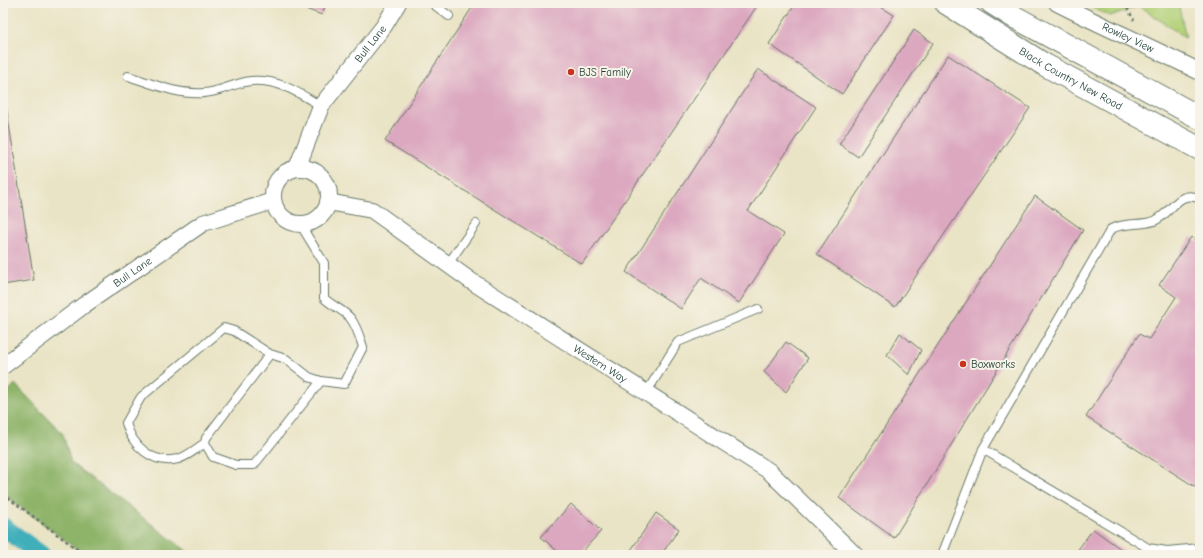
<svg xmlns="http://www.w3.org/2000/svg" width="1203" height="558" viewBox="0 0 1203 558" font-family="'Comic Neue',sans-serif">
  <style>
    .green { fill: #b3d279; stroke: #698856 }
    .forest { fill: #8eb469; stroke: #56784e }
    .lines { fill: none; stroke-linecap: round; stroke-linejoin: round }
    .canal { stroke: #3fafba; stroke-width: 19 }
    .building { fill: #dca8c0 }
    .service-casing { stroke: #667767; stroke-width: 10 }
    .minor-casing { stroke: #667767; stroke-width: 18 }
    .trunk-casing { stroke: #667767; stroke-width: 24 }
    .path { stroke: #667767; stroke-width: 2.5; stroke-dasharray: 3 3; stroke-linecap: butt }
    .service { stroke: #fff; stroke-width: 8 }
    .minor { stroke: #fff; stroke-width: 16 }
    .trunk { stroke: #fff; stroke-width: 22 }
    .poi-dot { fill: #c8321e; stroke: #f7f3e8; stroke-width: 1.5 }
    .labels { text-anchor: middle; stroke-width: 4; stroke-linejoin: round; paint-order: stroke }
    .street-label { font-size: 11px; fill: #1f3d34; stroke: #f7f3e8 }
    .poi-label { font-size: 11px; fill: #1f3d34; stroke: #f7f3e8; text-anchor: start }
  </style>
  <rect width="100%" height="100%" fill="#f7f3e8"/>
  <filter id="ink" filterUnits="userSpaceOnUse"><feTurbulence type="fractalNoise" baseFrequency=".025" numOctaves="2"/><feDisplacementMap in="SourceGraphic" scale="8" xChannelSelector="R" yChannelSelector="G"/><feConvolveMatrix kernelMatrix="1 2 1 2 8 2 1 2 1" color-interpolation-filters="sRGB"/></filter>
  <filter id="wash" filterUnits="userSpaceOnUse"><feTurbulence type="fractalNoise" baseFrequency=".012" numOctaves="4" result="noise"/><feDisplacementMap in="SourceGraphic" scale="16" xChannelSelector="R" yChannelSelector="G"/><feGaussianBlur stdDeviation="0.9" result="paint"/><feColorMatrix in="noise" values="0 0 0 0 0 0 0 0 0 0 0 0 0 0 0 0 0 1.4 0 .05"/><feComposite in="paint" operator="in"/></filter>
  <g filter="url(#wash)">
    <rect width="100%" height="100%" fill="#eae4c6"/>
    <polygon class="green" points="1081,3 1178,3 1186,38 1139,6 1110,16"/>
    <polygon class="forest" points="15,384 63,434 71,463 192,555 85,555 3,494 3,397"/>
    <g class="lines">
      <polyline class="canal" points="3,527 41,555"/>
    </g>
    <g id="blocks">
      <g class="building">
        <polygon points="289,3 326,3 322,15"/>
        <polygon points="475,3 759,3 582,264 385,141"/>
        <polygon points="796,3 874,3 894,15 842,94 769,44"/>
        <polygon points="914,30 933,43 858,157 839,144"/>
        <polygon points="948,55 1030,108 895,307 817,254"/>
        <polygon points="758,69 816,107 748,211 784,234 739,303 701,278 681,309 626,272"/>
        <polygon points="3,87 34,280 3,285"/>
        <polygon points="1035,196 1083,230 894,538 839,498"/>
        <polygon points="1191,237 1200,243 1200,490 1086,417 1139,334 1149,339 1176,297 1159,285"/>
        <polygon points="900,333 921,350 909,375 887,355"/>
        <polygon points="786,342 808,358 786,392 764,372"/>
        <polygon points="571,504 601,531 579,555 562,555 541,537"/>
        <polygon points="656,513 679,529 661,555 638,555 631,550"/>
        <polygon points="1093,529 1129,555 1074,555"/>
      </g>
    </g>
  </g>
  <g filter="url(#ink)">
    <use href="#blocks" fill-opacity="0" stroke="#667767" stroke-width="1"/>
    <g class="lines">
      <defs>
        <g id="service">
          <polyline points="432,3 449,16"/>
          <path d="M128 76C153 84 177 95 204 93 221 92 237 82 251 81 280 79 298 93 321 106"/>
          <polyline points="448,264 476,224"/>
          <path d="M270 354 206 438 205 443C197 448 187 457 178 459 153 465 132 446 126 423L141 397 224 328 234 331 270 354 286 359 309 377 321 381"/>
          <polyline points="646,393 678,342 758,309"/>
          <path d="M205 443 213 457 236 465H254L321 381 344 384 363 347C360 338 357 327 351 319 344 310 332 306 324 298V263L300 224"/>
          <polyline points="983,449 1148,548 1167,551 1200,548"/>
          <path d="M942 555 983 449 1111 229C1125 222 1140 226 1154 221 1172 214 1178 188 1200 199"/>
        </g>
        <g id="minor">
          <path id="s1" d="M1057 3C1104 27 1153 48 1200 72"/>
          <path id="s2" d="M297 168 321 106 384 26 398 3"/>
          <circle cx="301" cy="196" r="28"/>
          <path id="s3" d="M328 202 372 210 471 281 769 471 855 555"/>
          <path id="s4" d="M3 366 84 305 203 223 273 201"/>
        </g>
        <g id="trunk">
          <path id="s5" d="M946 3 1045 65 1200 149"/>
          <polyline points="992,3 1011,15 1200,118"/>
        </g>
      </defs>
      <use href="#service" class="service-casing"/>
      <use href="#minor" class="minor-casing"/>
      <use href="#trunk" class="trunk-casing"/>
      <g class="path">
        <polyline points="1124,3 1134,20"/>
        <polyline points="3,494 85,555"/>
      </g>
      <use href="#service" class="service"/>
      <use href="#minor" class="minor"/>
      <use href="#trunk" class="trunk"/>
    </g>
  </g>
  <g class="poi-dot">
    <circle cx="571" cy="72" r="4"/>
    <circle cx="963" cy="364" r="4"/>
  </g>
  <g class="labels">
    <g class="street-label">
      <text dy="4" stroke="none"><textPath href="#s1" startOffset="79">Rowley View</textPath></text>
      <text dy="4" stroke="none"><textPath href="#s2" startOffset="146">Bull Lane</textPath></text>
      <text dy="4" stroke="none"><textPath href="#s5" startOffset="146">Black Country New Road</textPath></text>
      <text dy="4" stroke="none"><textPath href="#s4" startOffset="160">Bull Lane</textPath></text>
      <text dy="4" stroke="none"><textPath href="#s3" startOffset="320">Western Way</textPath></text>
    </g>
    <g class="poi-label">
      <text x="579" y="76">BJS Family</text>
      <text x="971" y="368">Boxworks</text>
    </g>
  </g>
  <rect width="1203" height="558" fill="none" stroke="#f7f3e8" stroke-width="16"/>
</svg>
